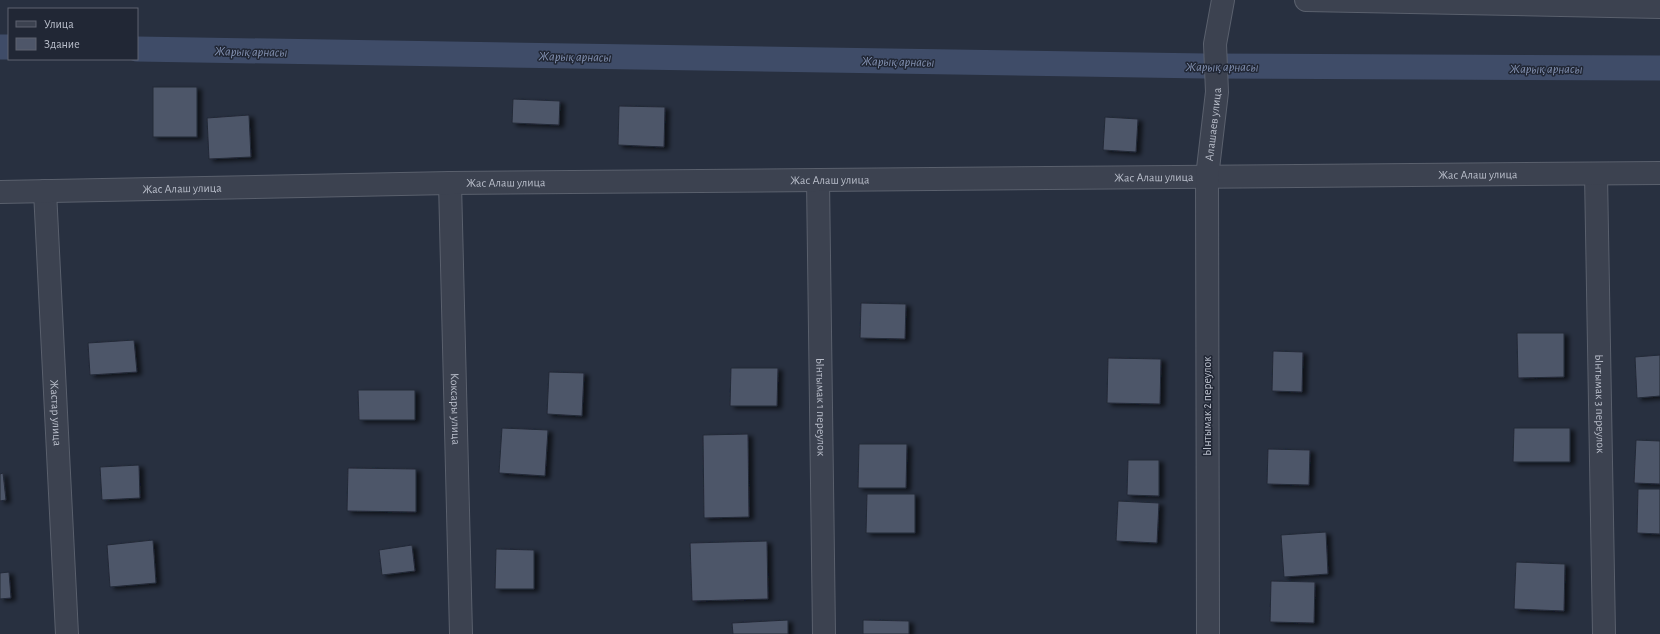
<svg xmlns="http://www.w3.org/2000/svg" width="1660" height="634" viewBox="0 0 1660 634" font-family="'Alegreya Sans',sans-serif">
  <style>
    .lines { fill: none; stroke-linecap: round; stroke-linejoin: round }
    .canal { stroke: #3f4c68; stroke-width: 25 }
    .building { fill: #4e5669; stroke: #232937; filter: url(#shadow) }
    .street-casing { stroke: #5a606d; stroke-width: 24 }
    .street { stroke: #3c4250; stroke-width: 22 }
    .labels { text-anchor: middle; stroke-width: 3; stroke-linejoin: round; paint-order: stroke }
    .street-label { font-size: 12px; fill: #b9beca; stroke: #212735 }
    .water-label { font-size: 13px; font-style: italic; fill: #8290b0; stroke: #212735 }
  </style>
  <defs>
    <filter id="shadow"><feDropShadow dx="4.5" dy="2.5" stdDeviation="2" flood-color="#0009"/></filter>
  </defs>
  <rect width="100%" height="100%" fill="#283040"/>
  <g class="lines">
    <g class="canal">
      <polyline points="0,47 9,47"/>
      <polyline points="137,49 1205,66 1660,68"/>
    </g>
  </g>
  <g class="building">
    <rect x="153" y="87" width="44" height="50"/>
    <polygon points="513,99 560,101 559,125 512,123"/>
    <polygon points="619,106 665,107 664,147 618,145"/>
    <polygon points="249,115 251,157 209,159 207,118"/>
    <polygon points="1105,117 1138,119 1136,152 1103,150"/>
    <polygon points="861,303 906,304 905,339 860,338"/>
    <polygon points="1517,333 1564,333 1564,377 1518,378"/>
    <polygon points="134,340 137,372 90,375 88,343"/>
    <polygon points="1273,351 1303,352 1302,392 1272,391"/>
    <polygon points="1660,355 1660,396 1637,398 1635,357"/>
    <polygon points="1108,358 1161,359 1160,404 1107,403"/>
    <polygon points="731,368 778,368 777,406 730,406"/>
    <polygon points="549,372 584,373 582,416 547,414"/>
    <polygon points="358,390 415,390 415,420 359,420"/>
    <polygon points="502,428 548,430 545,476 499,473"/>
    <polygon points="1514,428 1570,428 1570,462 1513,462"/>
    <polygon points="748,434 749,517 704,518 703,435"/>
    <polygon points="1636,440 1660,441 1660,484 1634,483"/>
    <polygon points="859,444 907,444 906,488 858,488"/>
    <polygon points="1268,449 1310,450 1309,485 1267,484"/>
    <polygon points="1128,460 1159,460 1159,496 1127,495"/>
    <polygon points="139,465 140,498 102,500 100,467"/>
    <polygon points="348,468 416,469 416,512 347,511"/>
    <polygon points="3,473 6,500 0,501 0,474"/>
    <polygon points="1638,489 1660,489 1660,534 1637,533"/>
    <polygon points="867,494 915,494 915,533 866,533"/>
    <polygon points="1118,501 1159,503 1157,543 1116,541"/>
    <polygon points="1326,532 1328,574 1284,577 1281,535"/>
    <polygon points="153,540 156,583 110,587 107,545"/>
    <polygon points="767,541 768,599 692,601 690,543"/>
    <polygon points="412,545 415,571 382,575 379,550"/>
    <polygon points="496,549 534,550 534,589 495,589"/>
    <polygon points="1516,562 1565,564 1564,611 1514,609"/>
    <polygon points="9,572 11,598 0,599 0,573"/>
    <polygon points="1271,581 1315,582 1314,623 1270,622"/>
    <polygon points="788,620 788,634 733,634 732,623"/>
    <polygon points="863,620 909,621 909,634 863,634"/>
  </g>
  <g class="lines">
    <defs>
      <g id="street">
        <polyline points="1306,0 1660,7"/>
        <path id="s1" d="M1596 174 1604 634"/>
        <path id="s2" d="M818 180 824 634"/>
        <path id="s3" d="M450 183 461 634"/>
        <path id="s4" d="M45 191 67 634"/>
        <path id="s5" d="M0 192 450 183 1660 173"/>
        <path id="s6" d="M1208 634 1207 177 1217 92 1215 44 1223 0"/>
      </g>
    </defs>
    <use href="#street" class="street-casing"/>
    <use href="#street" class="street"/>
  </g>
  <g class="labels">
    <g class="street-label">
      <text dy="4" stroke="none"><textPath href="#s6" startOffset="510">Алашаев улица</textPath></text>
      <text dy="4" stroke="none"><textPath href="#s5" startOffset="1478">Жас Алаш улица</textPath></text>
      <text dy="4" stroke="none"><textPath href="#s5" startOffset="1154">Жас Алаш улица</textPath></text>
      <text dy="4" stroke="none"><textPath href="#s5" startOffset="830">Жас Алаш улица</textPath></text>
      <text dy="4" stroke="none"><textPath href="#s5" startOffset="506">Жас Алаш улица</textPath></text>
      <text dy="4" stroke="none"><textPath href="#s5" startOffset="182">Жас Алаш улица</textPath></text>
      <text dy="4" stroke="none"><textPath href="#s1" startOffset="230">Ынтымак 3 переулок</textPath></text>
      <text transform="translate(1207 406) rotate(-90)" y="4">Ынтымак 2 переулок</text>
      <text dy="4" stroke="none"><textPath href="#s2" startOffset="227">Ынтымак 1 переулок</textPath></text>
      <text dy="4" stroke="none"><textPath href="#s3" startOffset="226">Коксары улица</textPath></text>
      <text dy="4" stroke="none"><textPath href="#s4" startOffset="222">Жастар улица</textPath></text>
    </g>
    <g class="water-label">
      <text transform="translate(251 51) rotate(1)" y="5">Жарық арнасы</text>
      <text transform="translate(575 56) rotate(1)" y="5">Жарық арнасы</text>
      <text transform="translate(898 61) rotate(1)" y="5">Жарық арнасы</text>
      <text x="1222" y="71">Жарық арнасы</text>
      <text x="1546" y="73">Жарық арнасы</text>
    </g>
  </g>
  <rect x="8" y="8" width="130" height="52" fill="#212735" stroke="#5e6371"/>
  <rect x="16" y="21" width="20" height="6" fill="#3c4250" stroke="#5e6371"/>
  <text x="44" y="28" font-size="12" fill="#b9beca">Улица</text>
  <rect x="16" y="38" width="20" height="12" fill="#4e5669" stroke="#5e6371"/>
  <text x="44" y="48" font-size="12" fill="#b9beca">Здание</text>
</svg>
